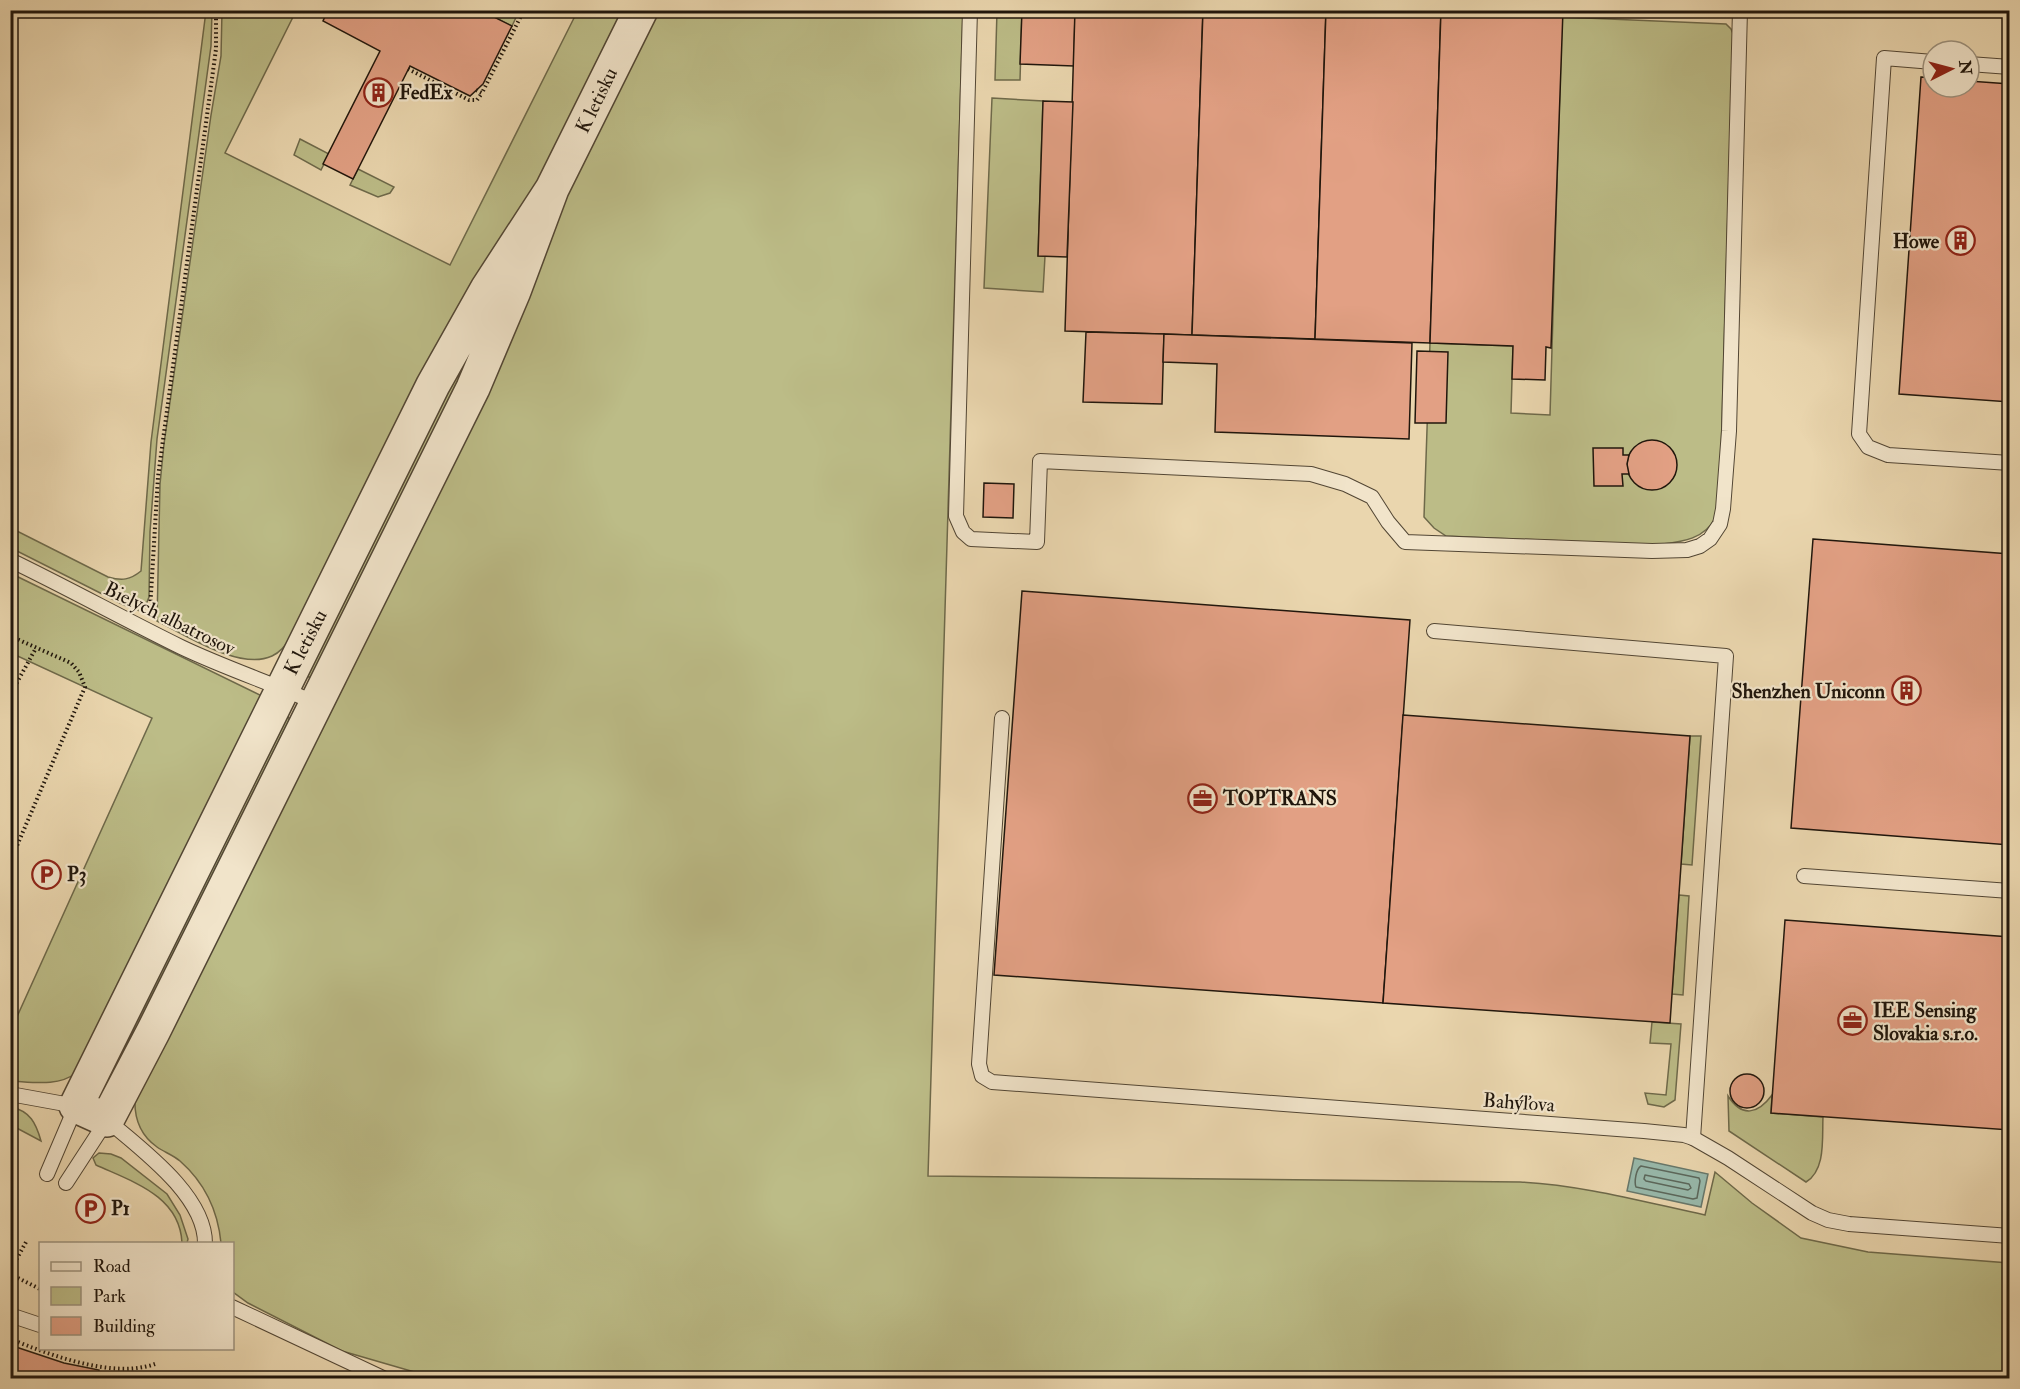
<svg xmlns="http://www.w3.org/2000/svg" width="2020" height="1389" viewBox="0 0 2020 1389" font-family="'IM FELL Double Pica',serif">
  <style>
    .green { fill: #bcbc87; stroke: #6e694a; stroke-width: 1.5 }
    .water { fill: #98b9ab; stroke: #68786b; stroke-width: 1.5 }
    .lines { fill: none; stroke-linecap: round; stroke-linejoin: round }
    .shore { stroke: #5c685c; stroke-width: 1.5 }
    .building { fill: #e2a084; stroke: #20160c; stroke-width: 1.5 }
    .service-casing { stroke: #524634; stroke-width: 16 }
    .tertiary-casing { stroke: #524634; stroke-width: 36 }
    .path { stroke: #20160c; stroke-width: 4; stroke-dasharray: 1.5 3; stroke-linecap: butt }
    .service { stroke: #f1e4ca; stroke-width: 14 }
    .tertiary { stroke: #f1e4ca; stroke-width: 33 }
    .labels { text-anchor: middle; stroke-width: 4.5; stroke-linejoin: round; paint-order: stroke }
    .poi-label { font-size: 20px; font-weight: bold; fill: #20160c; stroke: #f1e4ca; text-anchor: start }
    .street-label { font-size: 20px; fill: #20160c; stroke: #f1e4ca }
  </style>
  <rect width="100%" height="100%" fill="#ead6ae"/>
  <filter id="stains"><feTurbulence type="fractalNoise" baseFrequency=".00333" numOctaves="4"/><feColorMatrix values="0 0 0 0 .2 0 0 0 0 .09 0 0 0 0 .02 0 0 0 .5 -.17"/></filter>
  <radialGradient id="worn" r=".72"><stop offset=".6" stop-color="#630" stop-opacity="0"/><stop offset="1" stop-color="#630" stop-opacity=".3"/></radialGradient>
  <g class="green">
    <path d="M206 11H212L211 46 157 439 150 532 149 597 143 612 124 605 11 548V528L108 577C122 581 130 580 141 571L151 442Z"/>
    <path d="M222 11H296L225 153 450 265 577 12 574 11H625L560 141 292 636C287 644 281 652 272 656 240 671 186 635 157 621L160 484 164 444 211 115 221 56Z"/>
    <polygon points="487,11 487,10 519,11 512,26 486,13"/>
    <path d="M657 11H963L928 1176 1520 1182C1582 1185 1644 1202 1705 1215L1715 1172 1752 1203 1801 1238 1868 1252 2009 1263V1378H435L342 1351 248 1303 233 1292 232 1244 221 1243C218 1212 205 1183 180 1161 173 1155 164 1152 157 1147 140 1135 134 1117 135 1098L611 100Z"/>
    <polygon points="997,11 1022,11 1020,80 995,80"/>
    <path d="M1562 17 1726 24 1731 29 1733 34 1720 490C1719 498 1719 510 1715 518 1704 541 1677 542 1656 545L1446 536 1434 528 1424 517 1430 343 1513 346 1511 413 1550 415Z"/>
    <polygon points="992,98 1043,101 1038,256 1045,256 1043,292 984,288"/>
    <polygon points="300,139 329,154 321,170 294,155"/>
    <polygon points="358,169 394,187 390,193 378,197 350,185"/>
    <polygon points="478,326 486,330 313,677 306,677"/>
    <path d="M10 573 262 696 76 1073C58 1087 32 1082 11 1081V1030L152 718 11 653Z"/>
    <polygon points="284,712 289,718 290,726 118,1073 111,1070"/>
    <polygon points="1690,736 1701,736 1692,865 1681,864"/>
    <polygon points="1679,895 1689,896 1683,995 1672,994"/>
    <polygon points="1652,1022 1681,1024 1675,1100 1664,1107 1648,1104 1645,1093 1666,1095 1671,1044 1650,1043"/>
    <path d="M1772 1095 1771 1113 1823 1117C1822 1138 1826 1170 1806 1182L1729 1131 1728 1096C1742 1118 1758 1114 1772 1095Z"/>
    <path d="M11 1107C30 1111 36 1123 41 1141L11 1125Z"/>
    <path d="M99 1153 111 1154 121 1158 167 1194 180 1215 188 1239 187 1243H182C180 1196 133 1182 96 1165L93 1158Z"/>
  </g>
  <polygon class="water" points="1634,1158 1708,1174 1701,1207 1627,1191"/>
  <g class="lines">
    <g class="shore">
      <path d="M1641 1166 1699 1178 1700 1181 1697 1198 1693 1199 1636 1187C1634 1182 1636 1169 1641 1166Z"/>
      <polygon points="1645,1175 1689,1184 1691,1188 1688,1190 1646,1181 1644,1179"/>
    </g>
  </g>
  <g class="building">
    <polygon points="328,10 480,10 512,26 483,84 470,96 410,66 353,179 323,164 380,51 323,21"/>
    <polygon points="1022,10 1075,10 1074,66 1020,64"/>
    <polygon points="1075,10 1203,10 1192,335 1065,331"/>
    <polygon points="1203,10 1326,10 1315,339 1192,335"/>
    <polygon points="1326,10 1441,10 1430,343 1315,339"/>
    <polygon points="1441,10 1563,10 1551,348 1546,347 1545,380 1512,379 1513,346 1430,343"/>
    <polygon points="1921,77 1933,78 1933,87 1969,87 1969,81 2010,84 2010,402 1899,394"/>
    <polygon points="1043,101 1073,102 1067,257 1038,256"/>
    <polygon points="1086,332 1164,334 1162,404 1083,402"/>
    <polygon points="1164,334 1412,343 1409,439 1215,432 1217,364 1163,362"/>
    <polygon points="1417,351 1448,352 1446,423 1415,423"/>
    <circle cx="1652" cy="465" r="25"/>
    <polygon points="1593,448 1623,448 1623,455 1629,455 1627,464 1629,474 1622,474 1623,486 1594,486"/>
    <polygon points="984,483 1014,484 1013,518 983,517"/>
    <polygon points="1813,539 2010,554 2010,845 1791,828"/>
    <polygon points="1022,591 1410,620 1383,1003 994,975"/>
    <polygon points="1403,715 1690,736 1670,1023 1383,1003"/>
    <polygon points="1785,920 2010,937 2010,1130 1771,1113"/>
    <circle cx="1747" cy="1091" r="17"/>
    <polygon points="10,1345 64,1363 99,1370 98,1378 10,1378"/>
  </g>
  <g class="lines">
    <defs>
      <g id="service">
        <polyline points="970,10 956,516 963,532 971,539 1037,542 1040,461 1311,474 1345,484 1372,497 1388,522 1405,542 1652,551 1687,550 1700,546 1710,539 1720,524 1723,509 1729,431 1740,10"/>
        <polyline points="1933,62 1884,58 1859,434 1868,447 1888,455 2010,463"/>
        <polyline points="1969,64 2010,67"/>
        <path d="M10 560C68 588 124 619 181 647 225 668 271 683 316 703"/>
        <polyline points="1434,631 1726,656 1693,1138"/>
        <polyline points="1002,718 979,1064 982,1076 992,1082 1644,1131 1684,1135 1693,1138 1728,1158 1812,1213 1828,1220 1849,1224 2010,1236"/>
        <polyline points="1804,876 2010,891"/>
        <polyline points="10,1094 76,1106 47,1174"/>
        <path d="M66 1183 107 1120C141 1149 206 1196 205 1244"/>
        <polyline points="232,1307 383,1378"/>
        <polyline points="10,1315 40,1325"/>
      </g>
      <polyline id="tertiary" points="552,189 487,289 433,385 76,1106 107,1120 153,1032 473,388 514,291 552,189 641,10"/>
    </defs>
    <use href="#service" class="service-casing"/>
    <use href="#tertiary" class="tertiary-casing"/>
    <g class="path">
      <polyline points="408,69 469,100 477,100 482,93"/>
      <polyline points="476,90 482,93 524,10"/>
      <polyline points="150,610 158,477 216,49 216,10"/>
      <polyline points="10,636 71,663 79,672 85,687 10,862"/>
      <polyline points="10,695 36,648"/>
      <polyline points="10,1271 26,1242"/>
      <polyline points="10,1274 40,1289"/>
      <path d="M10 1339C51 1355 112 1379 155 1364"/>
    </g>
    <use href="#service" class="service"/>
    <use href="#tertiary" class="tertiary"/>
  </g>
  <defs>
    <symbol id="building-ring" viewBox="-11 -11 22 22"><circle r="9.5" fill="#f1e4ca" stroke="#8f2418" stroke-width="1.5"/><path d="M-4-6H4V6H1V3H-1V6H-4ZM-2.5-4.3h1.7v1.8h-1.7ZM.8-4.3h1.7v1.8H.8ZM-2.5-1h1.7V.8h-1.7ZM.8-1h1.7V.8H.8Z" fill="#8f2418"/></symbol>
    <symbol id="office-ring" viewBox="-11 -11 22 22"><circle r="9.5" fill="#f1e4ca" stroke="#8f2418" stroke-width="1.5"/><path d="M-6-3h4V-5.5h4V-3h4V5H-6ZM-1-4.5V-3h2v-1.5ZM-6 0V1H6V0Z" fill="#8f2418"/></symbol>
    <symbol id="parking-ring" viewBox="-11 -11 22 22"><circle r="9.5" fill="#f1e4ca" stroke="#8f2418" stroke-width="1.5"/><path d="M-3.5-5.5H1a3.5 3.5 0 0 1 0 7H-1V5.5H-3.5ZM-1-3.4V-.6H.8a1.4 1.4 0 0 0 0-2.8Z" fill="#8f2418"/></symbol>
  </defs>
  <g fill-rule="evenodd">
    <use href="#building-ring" x="362" y="76" width="33" height="33"/>
    <use href="#building-ring" x="1944" y="224" width="33" height="33"/>
    <use href="#building-ring" x="1890" y="674" width="33" height="33"/>
    <use href="#office-ring" x="1186" y="782" width="33" height="33"/>
    <use href="#parking-ring" x="30" y="858" width="33" height="33"/>
    <use href="#office-ring" x="1836" y="1004" width="33" height="33"/>
    <use href="#parking-ring" x="74" y="1192" width="33" height="33"/>
  </g>
  <g class="labels">
    <g class="poi-label">
      <text x="399" y="99">FedEx</text>
      <text x="1939" y="248" text-anchor="end">Howe</text>
      <text x="1885" y="698" text-anchor="end">Shenzhen Uniconn</text>
      <text x="1223" y="805">TOPTRANS</text>
      <text x="67" y="881">P3</text>
      <text x="1873" y="1017">IEE Sensing<tspan x="1873" dy="23">Slovakia s.r.o.</tspan></text>
      <text x="111" y="1215">P1</text>
    </g>
    <g class="street-label">
      <text transform="translate(596 100) rotate(-64)" y="7">K letisku</text>
      <text transform="translate(170 618) rotate(26)" y="7">Bielych albatrosov</text>
      <text transform="translate(305 642) rotate(-63)" y="7">K letisku</text>
      <text transform="translate(1519 1102) rotate(4)" y="7">Bahýľova</text>
    </g>
  </g>
  <rect width="2020" height="1389" fill="none" stroke="#ead6ae" stroke-width="36"/>
  <rect x="12" y="12" width="1996" height="1365" fill="none" stroke="#20160c" stroke-width="3"/>
  <rect x="18" y="18" width="1984" height="1353" fill="none" stroke="#20160c" stroke-width="1.5"/>
  <rect x="39" y="1242" width="195" height="108" fill="#f1e4ca" stroke="#9d927e" stroke-width="1.5"/>
  <rect x="51" y="1262" width="30" height="9" fill="#f1e4ca" stroke="#9d927e" stroke-width="1.5"/>
  <text x="93" y="1272" font-size="18" fill="#20160c">Road</text>
  <rect x="51" y="1287" width="30" height="18" fill="#bcbc87" stroke="#9d927e" stroke-width="1.5"/>
  <text x="93" y="1302" font-size="18" fill="#20160c">Park</text>
  <rect x="51" y="1317" width="30" height="18" fill="#e2a084" stroke="#9d927e" stroke-width="1.5"/>
  <text x="93" y="1332" font-size="18" fill="#20160c">Building</text>
  <g transform="translate(1951 69) rotate(84)"><circle r="28" fill="#f1e4ca" stroke="#9d927e" stroke-width="1.5"/>
  <path d="M0-4.5L10 22L0 15L-10 22Z" fill="#8f2418"/>
  <text y="-9" font-size="16" font-weight="bold" text-anchor="middle" fill="#20160c">N</text>
  </g>
  <rect width="100%" height="100%" filter="url(#stains)"/>
  <rect width="100%" height="100%" fill="url(#worn)"/>
</svg>
